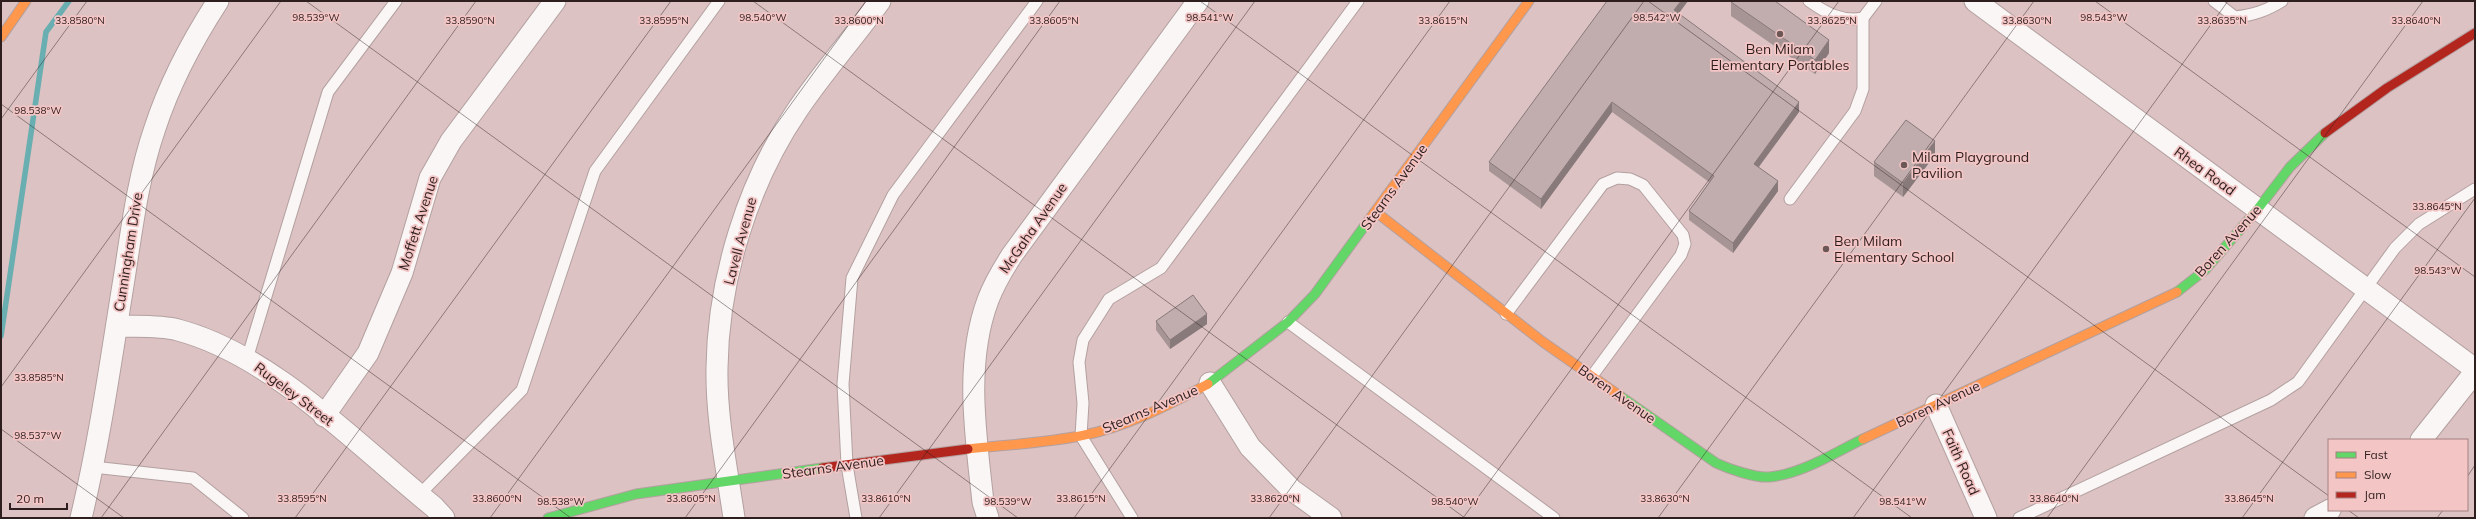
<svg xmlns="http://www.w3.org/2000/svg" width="2476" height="519" viewBox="0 0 2476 519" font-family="Mulish,sans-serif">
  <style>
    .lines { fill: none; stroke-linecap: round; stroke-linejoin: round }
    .stream { stroke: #69aeb0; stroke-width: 5.5 }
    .lane-casing { stroke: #b4a0a0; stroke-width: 13 }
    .street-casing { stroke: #b4a0a0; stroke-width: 23 }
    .fast-casing { stroke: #b4a0a0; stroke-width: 11 }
    .slow-casing { stroke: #b4a0a0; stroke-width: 11 }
    .jam-casing { stroke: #b4a0a0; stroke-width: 11 }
    .lane { stroke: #faf6f6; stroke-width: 11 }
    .street { stroke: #faf6f6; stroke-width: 21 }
    .fast { stroke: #63d668; stroke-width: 9 }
    .slow { stroke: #ff974d; stroke-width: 9 }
    .jam { stroke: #b3261e; stroke-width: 9 }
    .wall { fill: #a79596 }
    .shaded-wall { fill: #88797a }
    .building { fill: #c2adae; stroke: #88797a }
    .ticks { fill: none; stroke: #2f1e1e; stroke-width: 1; stroke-opacity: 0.45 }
    .poi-dot { fill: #6c5757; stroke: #f3c5c5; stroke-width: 1.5 }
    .labels { text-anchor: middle; stroke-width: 3.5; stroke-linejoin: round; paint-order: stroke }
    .poi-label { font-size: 14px; fill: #2f1e1e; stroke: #f3c5c5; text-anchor: start }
    .street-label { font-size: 14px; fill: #2f1e1e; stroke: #f3c5c5 }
    .ticks-label { font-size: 10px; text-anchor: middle; fill: #2f1e1e; stroke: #f3c5c5; stroke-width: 3.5; stroke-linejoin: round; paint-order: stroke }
  </style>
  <rect width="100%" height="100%" fill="#dcc2c2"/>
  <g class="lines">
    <polyline class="stream" points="1,336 46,32 69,1"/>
    <defs>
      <g id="lane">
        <path d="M1809 1C1826 13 1842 22 1863 18L1876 1"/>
        <path d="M2214 1 2235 17C2253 15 2266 11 2282 1"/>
        <polyline points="1790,199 1855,111 1863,89 1863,18"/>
        <polyline points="1506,314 1603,184 1617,178 1630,179 1643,185 1683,235 1685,244 1681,255 1592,376"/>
        <polyline points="1288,322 1554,518"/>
        <polyline points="247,359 328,92 396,1"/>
        <polyline points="93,467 193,478 243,518"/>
        <polyline points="419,495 522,390 595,171 719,1"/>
        <polyline points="856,518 847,465 843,384 852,278 893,195 1037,1"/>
        <polyline points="1132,518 1081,436 1083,403 1079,362 1083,340 1109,299 1161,268 1358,1"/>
        <polyline points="2019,518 2271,400 2298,382 2395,248 2419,224 2475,189"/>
      </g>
      <g id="street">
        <polyline points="1975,1 2475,369"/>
        <path d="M117 326C136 327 159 325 178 330 273 355 358 446 434 507L444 518"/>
        <polyline points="1210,383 1250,447 1292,490 1331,518"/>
        <polyline points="1936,405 1986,518"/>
        <polyline points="324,416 368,353 402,273 430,178 451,141 555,1"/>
        <polyline points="2421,440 2475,372"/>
        <path d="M81 518C100 439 111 359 124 279 132 228 138 177 155 128 170 82 192 41 218 1"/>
        <path d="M734 518C727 469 716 418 717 368 718 279 748 182 798 109 823 72 854 37 880 1"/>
        <path d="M988 518 983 502C976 437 964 364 988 300 994 284 1003 269 1012 255L1198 1"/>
        <polyline points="2315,518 2330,510"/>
      </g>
      <g id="fast">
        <polyline points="2177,292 2205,270 2257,210 2290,167 2325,133"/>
        <polyline points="1208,384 1288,322 1315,294 1366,224"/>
        <path d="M1620 396 1716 463C1729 469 1755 478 1769 477 1802 474 1834 453 1863 439"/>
        <polyline points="548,518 636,494 822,468"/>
      </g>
      <g id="slow">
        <polyline points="1,37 26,1"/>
        <polyline points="1376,212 1543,342 1620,396"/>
        <polyline points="1366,224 1529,1"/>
        <polyline points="1863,439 2177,292"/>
        <path d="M968 449C1005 445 1043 443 1080 436 1124 428 1169 405 1208 384"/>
      </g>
      <g id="jam">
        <polyline points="2325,133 2387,88 2475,33"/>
        <polyline points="822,468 968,449"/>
      </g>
    </defs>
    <use href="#lane" class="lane-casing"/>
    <use href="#street" class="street-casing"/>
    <use href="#fast" class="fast-casing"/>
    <use href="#slow" class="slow-casing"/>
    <use href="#jam" class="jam-casing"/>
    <use href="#lane" class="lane"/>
    <use href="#street" class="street"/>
    <use href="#fast" class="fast"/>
    <use href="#slow" class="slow"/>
    <use href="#jam" class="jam"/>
  </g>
  <g class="wall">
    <polygon points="1731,2 1829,53 1815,74 1731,16"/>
    <polygon points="1679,14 1799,112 1759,167 1778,191 1733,253 1689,220 1689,211 1709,182 1612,112 1541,209 1489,171 1489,162"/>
    <polygon points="1935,155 1903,197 1874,176 1874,162"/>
    <polygon points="1156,321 1207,324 1170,349 1156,330"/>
  </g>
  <g class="shaded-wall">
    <polygon points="1681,1 1688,1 1674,20 1674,10"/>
    <polygon points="1829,40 1829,53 1815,74 1815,60"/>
    <polygon points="1612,102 1612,112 1541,209 1541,199"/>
    <polygon points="1799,102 1799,112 1754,173 1754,164"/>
    <polygon points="1935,141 1935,155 1903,197 1903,183"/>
    <polygon points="1778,181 1778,191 1733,253 1733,243"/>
    <polygon points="1207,314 1207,324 1170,349 1170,340"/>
  </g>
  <g class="building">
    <polygon points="1607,1 1681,1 1674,10 1799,102 1754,164 1778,181 1733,243 1689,211 1714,176 1612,102 1541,199 1489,162"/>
    <polygon points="1732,1 1775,1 1829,40 1815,60 1731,2"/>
    <polygon points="1906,120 1935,141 1903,183 1874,162"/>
    <polygon points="1193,295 1207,314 1170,340 1156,321"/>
  </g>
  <path class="ticks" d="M306 1 1018 518M753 1 1465 518M1200 1 1912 518M1648 1 2329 496M2095 1 2475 277M1 104 571 518M1 119 87 1M1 387 281 1M1 429 124 518M2467 477 2475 465M2348 510 2359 518M101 518 476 1M295 518 671 1M490 518 866 1M685 518 1060 1M879 518 1255 1M1074 518 1450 1M1269 518 1644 1M1463 518 1839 1M1658 518 2034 1M1853 518 2228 1M2047 518 2423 1M2242 518 2475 198M2437 518 2443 510"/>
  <g class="poi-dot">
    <circle cx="1780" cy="34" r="4"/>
    <circle cx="1904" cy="165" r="4"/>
    <circle cx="1826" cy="249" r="4"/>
  </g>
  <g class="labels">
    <g class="poi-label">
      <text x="1780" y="54" text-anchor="middle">Ben Milam<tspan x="1780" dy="16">Elementary Portables</tspan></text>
      <text x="1912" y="162">Milam Playground<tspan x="1912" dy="16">Pavilion</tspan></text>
      <text x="1834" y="246">Ben Milam<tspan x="1834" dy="16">Elementary School</tspan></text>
    </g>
    <g class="street-label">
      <text transform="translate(2205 171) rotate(36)" y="5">Rhea Road</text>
      <text transform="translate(1394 187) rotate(-54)" y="5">Stearns Avenue</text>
      <text transform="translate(418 223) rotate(-72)" y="5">Moffett Avenue</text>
      <text transform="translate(1033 228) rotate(-55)" y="5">McGaha Avenue</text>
      <text transform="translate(740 241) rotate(-75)" y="5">Lavell Avenue</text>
      <text transform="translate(2228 241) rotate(-48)" y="5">Boren Avenue</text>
      <text transform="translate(128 252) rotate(-81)" y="5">Cunningham Drive</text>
      <text transform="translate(294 394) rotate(37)" y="5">Rugeley Street</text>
      <text transform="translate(1617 394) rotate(35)" y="5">Boren Avenue</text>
      <text transform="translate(1938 404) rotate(-25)" y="5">Boren Avenue</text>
      <text transform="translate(1150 409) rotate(-23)" y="5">Stearns Avenue</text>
      <text transform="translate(1961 462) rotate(66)" y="5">Faith Road</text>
      <text transform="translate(833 467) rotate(-8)" y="5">Stearns Avenue</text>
    </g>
  </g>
  <g class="ticks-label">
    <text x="316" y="21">98.539°W</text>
    <text x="763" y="21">98.540°W</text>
    <text x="1657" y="21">98.542°W</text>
    <text x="2104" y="21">98.543°W</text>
    <text x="1210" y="21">98.541°W</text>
    <text x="470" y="24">33.8590°N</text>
    <text x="664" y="24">33.8595°N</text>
    <text x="859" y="24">33.8600°N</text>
    <text x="1054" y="24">33.8605°N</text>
    <text x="1443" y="24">33.8615°N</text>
    <text x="1832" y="24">33.8625°N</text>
    <text x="2027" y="24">33.8630°N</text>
    <text x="2222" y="24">33.8635°N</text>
    <text x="2416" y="24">33.8640°N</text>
    <text x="80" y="24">33.8580°N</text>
    <text x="38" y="114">98.538°W</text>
    <text x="2437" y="210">33.8645°N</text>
    <text x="2438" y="274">98.543°W</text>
    <text x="39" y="381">33.8585°N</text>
    <text x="38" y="439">98.537°W</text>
    <text x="302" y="502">33.8595°N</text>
    <text x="497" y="502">33.8600°N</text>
    <text x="691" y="502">33.8605°N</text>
    <text x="886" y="502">33.8610°N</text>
    <text x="1081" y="502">33.8615°N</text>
    <text x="1275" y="502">33.8620°N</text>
    <text x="1665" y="502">33.8630°N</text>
    <text x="2054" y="502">33.8640°N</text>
    <text x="2249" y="502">33.8645°N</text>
    <text x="561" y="505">98.538°W</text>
    <text x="1008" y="505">98.539°W</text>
    <text x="1455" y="505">98.540°W</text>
    <text x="1903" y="505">98.541°W</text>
  </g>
  <rect width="2476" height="519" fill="none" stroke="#2f1e1e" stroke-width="4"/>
  <rect x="2328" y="439" width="140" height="72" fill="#f3c5c5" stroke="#a58282"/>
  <rect x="2336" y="452" width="20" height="6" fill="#63d668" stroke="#a58282"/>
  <text x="2364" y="459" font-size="12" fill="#2f1e1e">Fast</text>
  <rect x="2336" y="472" width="20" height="6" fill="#ff974d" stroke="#a58282"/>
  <text x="2364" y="479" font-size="12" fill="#2f1e1e">Slow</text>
  <rect x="2336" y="492" width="20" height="6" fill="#b3261e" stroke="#a58282"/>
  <text x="2364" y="499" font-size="12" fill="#2f1e1e">Jam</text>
  <path d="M10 503v6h57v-6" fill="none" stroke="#2f1e1e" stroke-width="2"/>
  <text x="16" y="503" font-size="12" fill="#2f1e1e" stroke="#f3c5c5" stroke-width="3" paint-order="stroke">20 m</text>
</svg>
